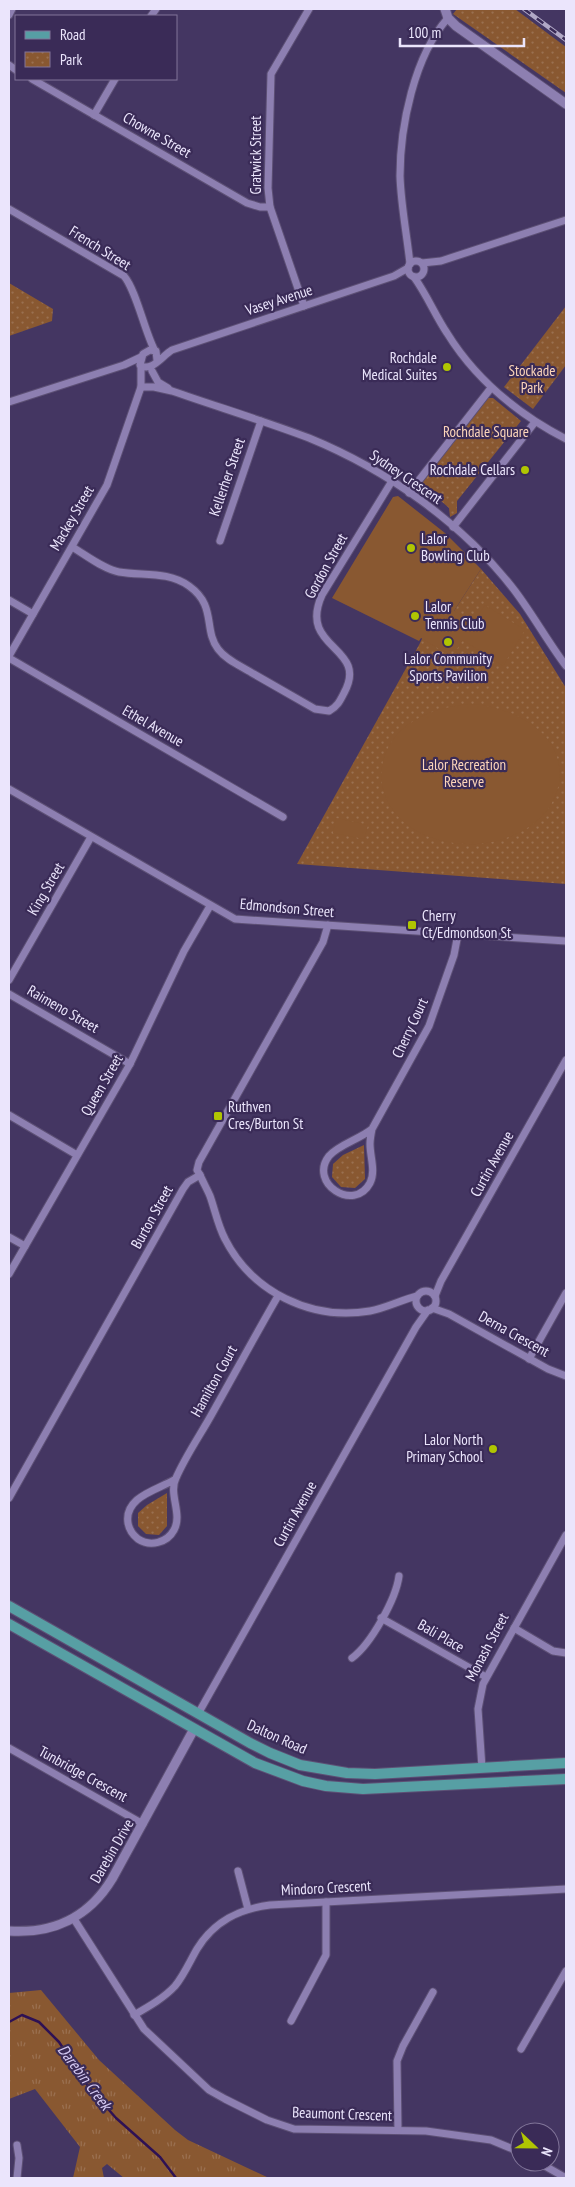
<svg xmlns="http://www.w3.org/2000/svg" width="575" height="2187" viewBox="0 0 575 2187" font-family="'PT Sans Narrow',sans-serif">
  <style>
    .grass { fill: url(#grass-tufts) }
    .park { fill: url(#park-dots) }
    .pitch { fill: #895831 }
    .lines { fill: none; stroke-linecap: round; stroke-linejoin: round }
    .stream { stroke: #2e1154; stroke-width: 2.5 }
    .minor-casing { stroke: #5d5075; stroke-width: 9 }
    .tertiary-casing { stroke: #5d5075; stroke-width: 11 }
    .primary-casing { stroke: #5d5075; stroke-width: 12 }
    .minor { stroke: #8d7fb1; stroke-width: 7 }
    .tertiary { stroke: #8d7fb1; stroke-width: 9 }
    .primary { stroke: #579fa4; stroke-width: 10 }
    .rail-casing { stroke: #b1a8c6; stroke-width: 4.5 }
    .rail { stroke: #3a2b57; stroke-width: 2.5; stroke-dasharray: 8; stroke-linecap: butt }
    .poi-dot { fill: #b0c502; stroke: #3a2b57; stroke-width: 2 }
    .labels { text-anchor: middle; stroke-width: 4.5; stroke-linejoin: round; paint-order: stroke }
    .street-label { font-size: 15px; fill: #ebe5fc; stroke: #3a2b57 }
    .poi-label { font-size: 15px; fill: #ebe5fc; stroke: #3a2b57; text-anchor: start }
    .park-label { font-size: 15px; fill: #fdd6ba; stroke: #3a2b57 }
    .water-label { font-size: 16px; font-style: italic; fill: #d5caf3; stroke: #3a2b57 }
  </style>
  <defs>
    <pattern id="grass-tufts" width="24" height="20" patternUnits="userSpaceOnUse" patternTransform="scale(1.25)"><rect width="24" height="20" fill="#895831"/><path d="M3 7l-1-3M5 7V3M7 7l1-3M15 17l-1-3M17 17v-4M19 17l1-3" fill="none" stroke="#9a7050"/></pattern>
    <pattern id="park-dots" width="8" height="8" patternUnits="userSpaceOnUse" patternTransform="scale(1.25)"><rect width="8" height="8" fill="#895831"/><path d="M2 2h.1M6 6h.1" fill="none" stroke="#9a7050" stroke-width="1.8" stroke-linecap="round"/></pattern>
  </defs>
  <rect width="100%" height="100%" fill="#443662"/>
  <polygon class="grass" points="41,1990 99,2060 175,2130 188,2140 269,2178 124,2178 107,2164 102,2168 104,2178 73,2178 80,2147 35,2089 9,2099 9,1993"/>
  <g class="park">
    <polygon points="457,9 515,9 566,47 566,93 453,14"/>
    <polygon points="9,283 53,309 52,321 9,336"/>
    <polygon points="566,306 566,365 533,409 504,387"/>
    <polygon points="488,398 493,398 521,421 457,501 457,513 450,517 449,508 432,493 425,498 419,494 421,484"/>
    <polygon points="481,569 520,614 566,688 566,884 297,864 419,645 440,602 454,611"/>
    <polygon points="364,1145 365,1179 355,1188 341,1187 332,1177 333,1164 343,1155"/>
    <polygon points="167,1493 167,1526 159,1535 146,1534 138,1526 138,1513 147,1505"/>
  </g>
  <g class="pitch">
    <polygon points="398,496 445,533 481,569 454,611 473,623 485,605 525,630 503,666 463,640 457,649 444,652 421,638 419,641 332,598 393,497"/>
    <path d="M473 704C499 707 523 715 542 733 575 766 559 815 518 833 502 841 484 845 466 844 355 839 349 711 473 704Z"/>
    <polygon points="336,818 368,825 364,839 333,833"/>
  </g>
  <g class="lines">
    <polyline class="stream" points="9,2022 22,2015 39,2022 59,2042 88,2086 116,2118 160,2157 176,2178"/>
    <defs>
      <g id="minor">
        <polyline points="9,15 12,9"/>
        <polyline points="151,16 156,9"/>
        <polyline points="9,65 16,70"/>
        <polyline points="32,79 247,203 260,207 270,207"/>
        <polyline points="94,115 115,79"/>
        <path d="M9 209 124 276C136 290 144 329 154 349"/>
        <circle cx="416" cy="269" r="8"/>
        <polyline points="422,263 441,261 566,220"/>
        <path d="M410 264C407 235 401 206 400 176 400 127 414 56 448 18"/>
        <path d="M414 277C427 295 435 315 447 333 476 380 518 414 566 439"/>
        <polyline points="304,306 270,207 268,188 271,74 309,9"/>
        <path d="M157 360 156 351 150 350 143 354 140 365C151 373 162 356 172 350L394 276 408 268"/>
        <polyline points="152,371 158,382 168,388"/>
        <path d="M141 387H154L172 391C218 407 264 421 309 438 387 470 463 523 515 591 533 615 548 642 566 666"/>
        <polyline points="9,402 124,365 141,357"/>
        <polyline points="409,493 491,388"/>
        <polyline points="453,527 535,422"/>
        <polyline points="220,541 261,421"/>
        <path d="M72 547C86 555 103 569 119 572 143 576 168 571 189 586 217 606 203 629 218 649 226 660 241 666 252 673 273 685 294 697 315 709L329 711C337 707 340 701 344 693 370 646 297 650 322 595L392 481"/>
        <polyline points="9,600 33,614"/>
        <polyline points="9,656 107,485 141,387 141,366"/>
        <polyline points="9,658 283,817"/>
        <polyline points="9,789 235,919 566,941"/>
        <polyline points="9,980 91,837"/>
        <polyline points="9,994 130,1064"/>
        <polyline points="9,1115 77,1155"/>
        <path d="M372 1129C360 1139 338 1145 329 1156 308 1183 354 1213 370 1183 376 1171 370 1157 370 1144 370 1139 371 1134 372 1129L429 1026 454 955 458 934"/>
        <path d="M200 1175C203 1182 207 1189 210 1196 215 1210 218 1226 225 1239 252 1292 311 1321 370 1311 386 1308 401 1300 417 1296"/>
        <polyline points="9,1237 25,1246"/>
        <polyline points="9,1274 130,1064 184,951 210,906"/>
        <circle cx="426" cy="1301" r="10"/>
        <polyline points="435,1296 441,1281 566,1060"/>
        <polyline points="432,1308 449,1314 548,1369 566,1376"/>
        <polyline points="529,1359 566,1293"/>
        <path d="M174 1480C157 1490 124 1497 128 1523 129 1529 133 1535 138 1539 150 1547 167 1543 174 1530 183 1514 168 1494 176 1478 186 1455 201 1434 213 1412 235 1373 256 1334 278 1296"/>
        <polyline points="9,1498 183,1189 188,1182 200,1175 197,1170 199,1162 323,942 328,925"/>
        <polyline points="381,1618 486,1677"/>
        <polyline points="514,1628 553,1651 566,1653"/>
        <path d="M352 1658C371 1644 396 1599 399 1576"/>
        <polyline points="198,1714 416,1327 428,1310"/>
        <polyline points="9,1748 143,1824"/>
        <polyline points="482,1768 478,1709 483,1684 566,1535"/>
        <polyline points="238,1871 248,1909"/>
        <polyline points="74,1919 144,2029 209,2090 225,2099 267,2120 294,2129 426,2131 491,2140 520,2152"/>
        <path d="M134 2015C148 2007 164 1998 175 1986 184 1975 190 1961 197 1949 214 1921 239 1909 270 1905L566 1889"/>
        <polyline points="291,2021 326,1955 326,1902"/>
        <polyline points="521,2049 566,1971"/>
        <polyline points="398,2130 397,2061 403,2046 433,1992"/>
        <polyline points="538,2162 566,2178"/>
        <polyline points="17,2178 19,2158 17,2145"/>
      </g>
      <g id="tertiary">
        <polyline points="445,9 448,18 456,26 566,104"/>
        <path d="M9 1931C53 1934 89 1917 112 1879L194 1729"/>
      </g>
      <g id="primary">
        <polyline points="9,1606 250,1743 270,1753 300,1765 347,1773 375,1774 566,1763"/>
        <polyline points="9,1624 255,1763 303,1781 326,1786 363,1789 566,1779"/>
      </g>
    </defs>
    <use href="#minor" class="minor-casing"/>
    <use href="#tertiary" class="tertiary-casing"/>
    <use href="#primary" class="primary-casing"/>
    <use href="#minor" class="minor"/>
    <use href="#tertiary" class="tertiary"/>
    <use href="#primary" class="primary"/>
    <defs>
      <polyline id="rail" points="524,9 566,40"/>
    </defs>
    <use href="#rail" class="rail-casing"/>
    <use href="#rail" class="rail"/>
  </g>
  <g class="poi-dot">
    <circle cx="447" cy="367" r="5"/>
    <circle cx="525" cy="470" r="5"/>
    <circle cx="411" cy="548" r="5"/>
    <circle cx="415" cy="616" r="5"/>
    <circle cx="448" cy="642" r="5"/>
    <rect x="407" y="920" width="10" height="10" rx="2.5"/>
    <rect x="213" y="1111" width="10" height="10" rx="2.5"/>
    <circle cx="493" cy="1449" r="5"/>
  </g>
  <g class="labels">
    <g class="street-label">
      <text transform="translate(157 135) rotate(30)" y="5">Chowne Street</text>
      <text transform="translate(256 155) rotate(-90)" y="5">Gratwick Street</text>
      <text transform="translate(100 248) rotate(32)" y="5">French Street</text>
      <text transform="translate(279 300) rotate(-18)" y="5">Vasey Avenue</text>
      <text transform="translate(227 477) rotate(-71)" y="5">Kellerher Street</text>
      <text transform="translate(406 477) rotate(34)" y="5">Sydney Crescent</text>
      <text transform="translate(72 518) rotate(-60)" y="5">Mackey Street</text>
      <text transform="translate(326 566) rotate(-61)" y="5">Gordon Street</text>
      <text transform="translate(153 726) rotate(30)" y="5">Ethel Avenue</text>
      <text transform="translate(46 889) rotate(-60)" y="5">King Street</text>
      <text transform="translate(287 908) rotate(5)" y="5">Edmondson Street</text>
      <text transform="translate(63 1009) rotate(30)" y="5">Raimeno Street</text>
      <text transform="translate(410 1028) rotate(-65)" y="5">Cherry Court</text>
      <text transform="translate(102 1085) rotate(-60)" y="5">Queen Street</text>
      <text transform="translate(492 1164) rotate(-61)" y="5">Curtin Avenue</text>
      <text transform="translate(152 1217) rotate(-61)" y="5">Burton Street</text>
      <text transform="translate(514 1334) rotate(29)" y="5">Derna Crescent</text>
      <text transform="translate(214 1381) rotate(-61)" y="5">Hamilton Court</text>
      <text transform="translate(295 1514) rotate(-61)" y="5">Curtin Avenue</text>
      <text transform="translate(441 1636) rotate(30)" y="5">Bali Place</text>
      <text transform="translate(487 1647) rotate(-62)" y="5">Monash Street</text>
      <text transform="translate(277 1737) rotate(24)" y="5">Dalton Road</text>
      <text transform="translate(83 1774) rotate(29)" y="5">Tunbridge Crescent</text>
      <text transform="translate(112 1851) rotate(-60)" y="5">Darebin Drive</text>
      <text transform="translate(326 1888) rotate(-3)" y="5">Mindoro Crescent</text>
      <text transform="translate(342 2114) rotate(2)" y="5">Beaumont Crescent</text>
    </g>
    <g class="poi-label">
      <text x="437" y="363" text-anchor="end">Rochdale<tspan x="437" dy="17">Medical Suites</tspan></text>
      <text x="515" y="475" text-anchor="end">Rochdale Cellars</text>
      <text x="421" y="544">Lalor<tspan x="421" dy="17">Bowling Club</tspan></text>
      <text x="425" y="612">Lalor<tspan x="425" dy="17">Tennis Club</tspan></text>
      <text x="448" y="664" text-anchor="middle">Lalor Community<tspan x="448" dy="17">Sports Pavilion</tspan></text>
      <text x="422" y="921">Cherry<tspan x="422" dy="17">Ct/Edmondson St</tspan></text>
      <text x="228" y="1112">Ruthven<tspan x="228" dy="17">Cres/Burton St</tspan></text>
      <text x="483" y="1445" text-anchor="end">Lalor North<tspan x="483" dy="17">Primary School</tspan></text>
    </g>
    <g class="park-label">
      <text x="532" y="376">Stockade<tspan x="532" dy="17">Park</tspan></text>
      <text x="486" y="437">Rochdale Square</text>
      <text x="464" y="770">Lalor Recreation<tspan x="464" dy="17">Reserve</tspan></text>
    </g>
    <g class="water-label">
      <text transform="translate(85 2077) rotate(53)" y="6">Darebin Creek</text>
    </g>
  </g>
  <rect width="575" height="2187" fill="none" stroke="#ebe5fc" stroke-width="20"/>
  <rect x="15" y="15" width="162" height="65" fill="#3a2b57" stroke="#817599"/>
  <rect x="25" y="31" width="25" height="8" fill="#579fa4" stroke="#817599"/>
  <text x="60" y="40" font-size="15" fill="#ebe5fc">Road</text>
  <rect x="25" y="52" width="25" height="15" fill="url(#park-dots)" stroke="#817599"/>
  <text x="60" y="65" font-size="15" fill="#ebe5fc">Park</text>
  <g transform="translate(535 2147) rotate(112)"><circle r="24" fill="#3a2b57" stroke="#817599"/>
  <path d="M0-4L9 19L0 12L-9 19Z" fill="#b0c502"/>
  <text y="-8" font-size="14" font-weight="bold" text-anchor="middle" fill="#ebe5fc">N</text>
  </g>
  <path d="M400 38v8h124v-8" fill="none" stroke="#ebe5fc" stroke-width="2.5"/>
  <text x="408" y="38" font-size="15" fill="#ebe5fc" stroke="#3a2b57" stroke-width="4" paint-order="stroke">100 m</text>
</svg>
